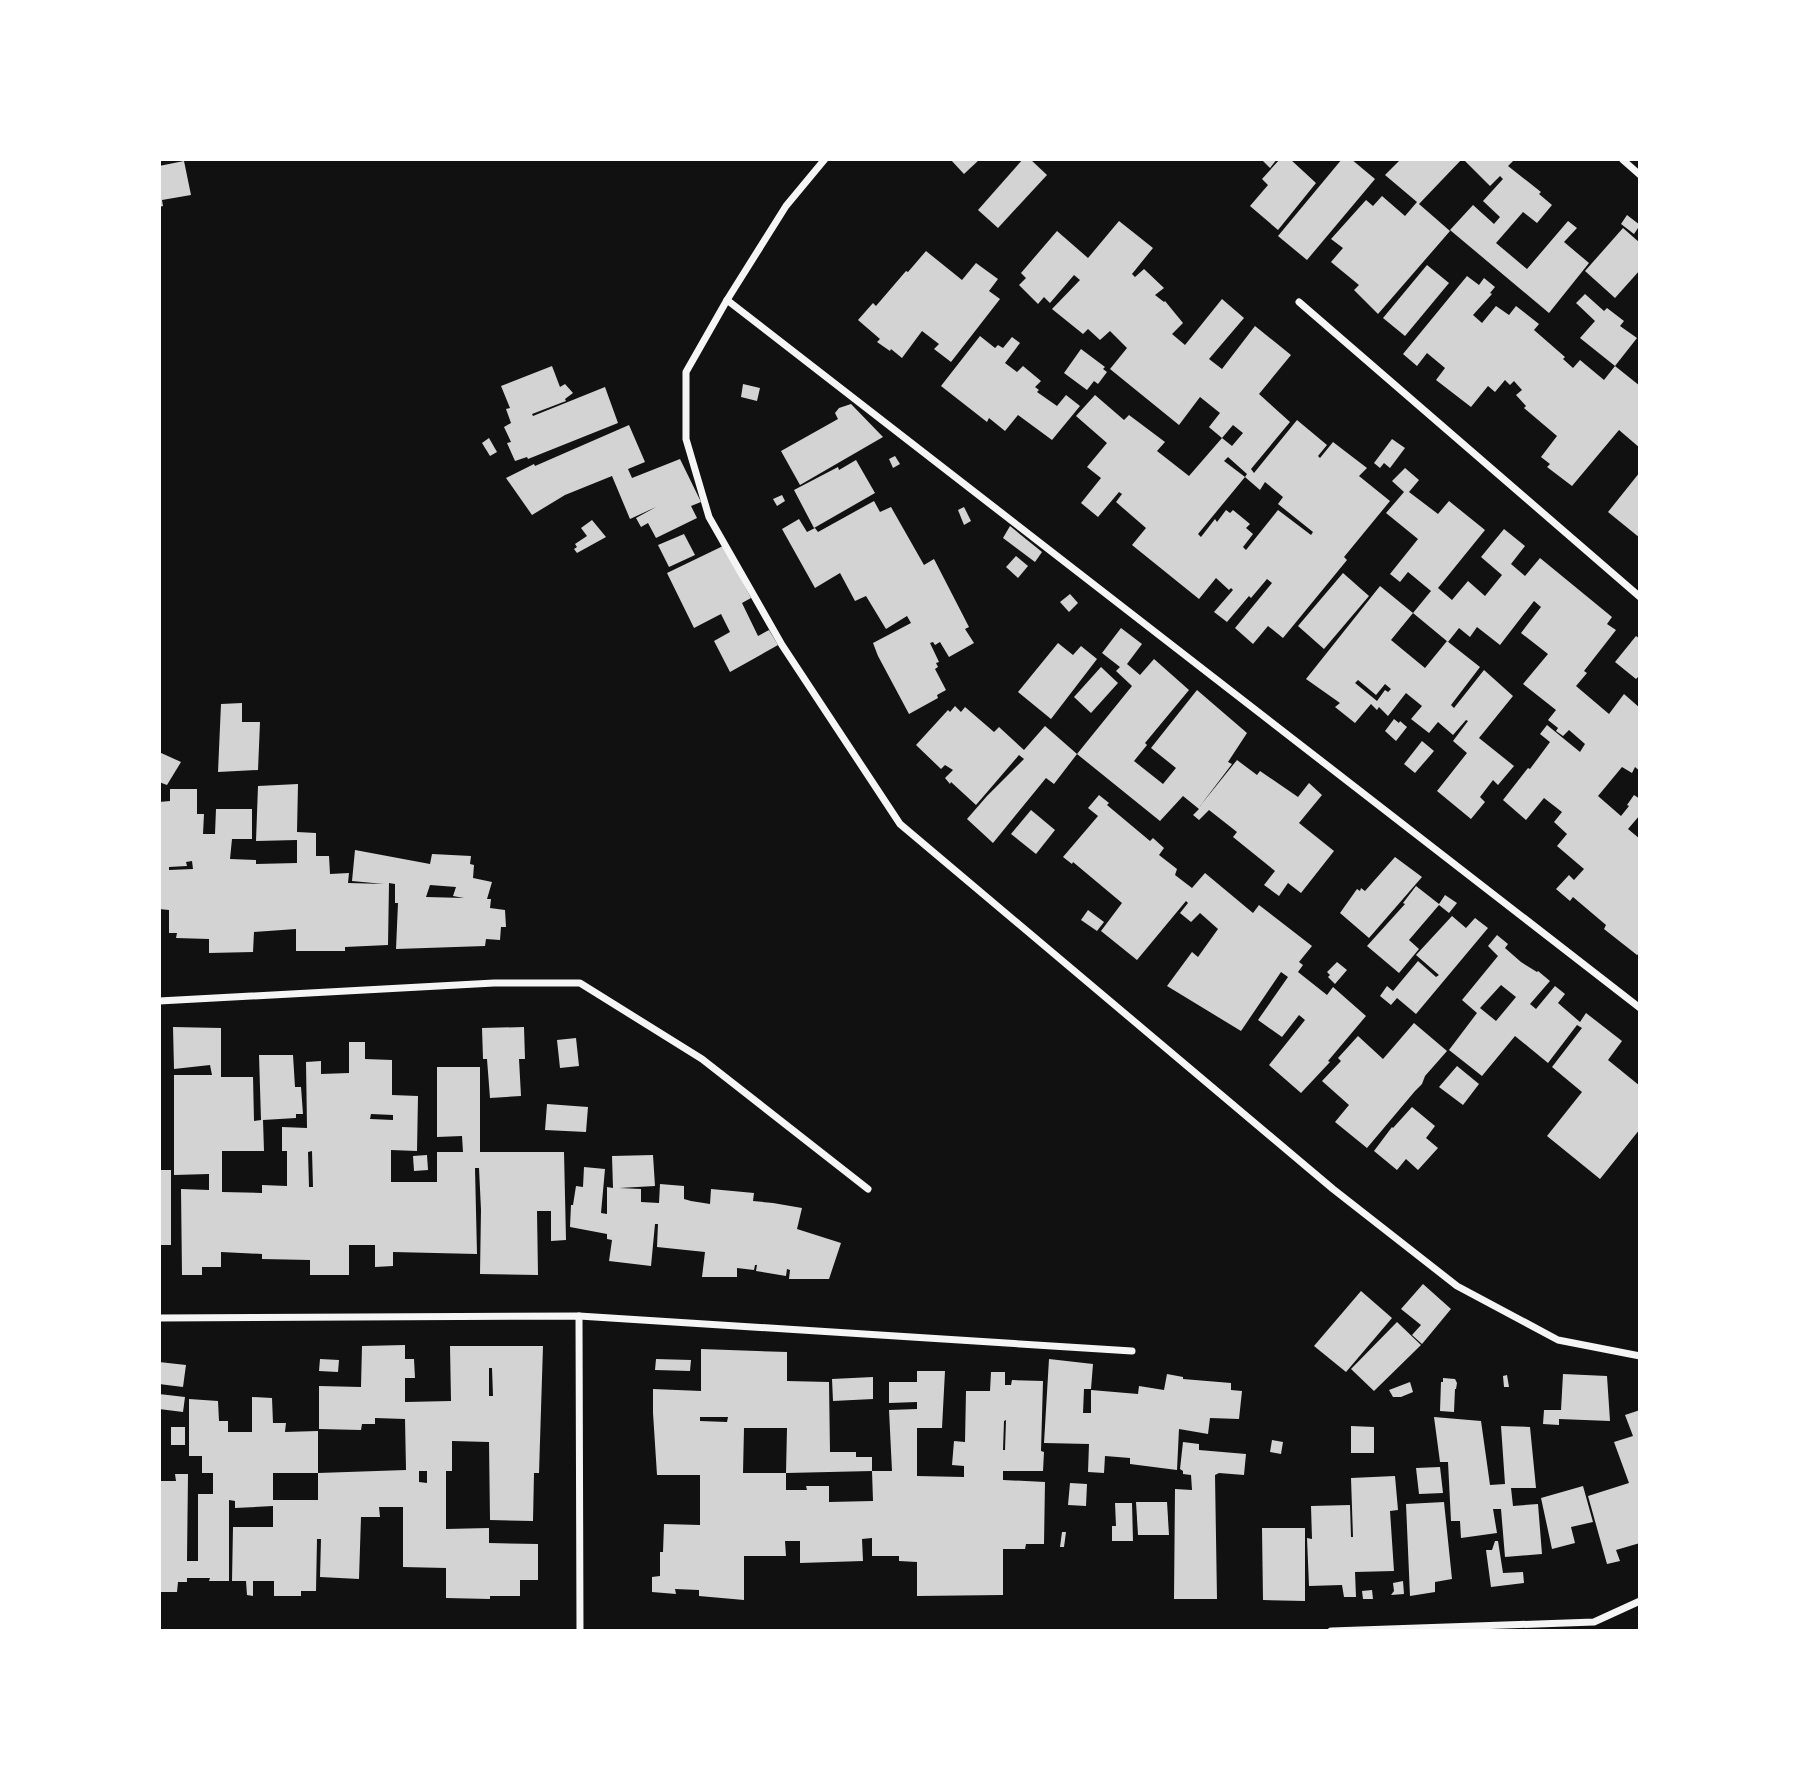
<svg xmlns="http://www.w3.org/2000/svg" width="1799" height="1790" viewBox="0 0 1799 1790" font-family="Literata,serif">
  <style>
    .building { fill: #d3d3d3; fill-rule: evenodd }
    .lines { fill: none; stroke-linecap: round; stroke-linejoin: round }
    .minor { stroke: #f5f5f5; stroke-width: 7 }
  </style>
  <rect width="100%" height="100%" fill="#111"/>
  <g class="building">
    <polygon points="950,159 980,159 964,174"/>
    <polygon points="1023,159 1030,159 1047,175 998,228 978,210"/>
    <polygon points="1261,159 1277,159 1270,168"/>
    <polygon points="1280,159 1290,159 1316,183 1278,230 1250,206 1268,185 1262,179"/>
    <polygon points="1342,159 1351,159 1375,179 1307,260 1278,236"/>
    <polygon points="1401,159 1462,159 1419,204 1450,231 1378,314 1354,290 1359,285 1331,262 1343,248 1331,239 1366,200 1373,206 1382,196 1405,216 1417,202 1385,175"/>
    <polygon points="1463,159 1515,159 1508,166 1541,192 1539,194 1552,205 1537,223 1523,212 1496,243 1527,269 1568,221 1577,228 1564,242 1589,263 1549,313 1450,230 1473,205 1494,224 1500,217 1483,201 1503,179 1500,176 1490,186"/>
    <polygon points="184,161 191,195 162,200 163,206 159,207 159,166"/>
    <polygon points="1627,215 1640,225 1634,234 1621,224"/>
    <path d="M1119 221 1153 248 1132 274 1135 277 1144 269 1164 288 1155 295 1164 302 1165 301 1183 323 1172 334 1185 345 1222 299 1244 318 1209 359 1222 369 1255 326 1291 355 1259 394 1290 422 1251 469 1254 473 1297 420 1327 445 1318 456 1320 458 1333 442 1367 468 1359 476 1390 501 1344 557 1347 560 1283 638 1268 626 1253 644 1235 628 1272 583 1267 579 1251 598 1249 596 1227 622 1214 612 1233 590 1231 588 1229 590 1216 578 1199 599 1132 545 1146 528 1116 502 1122 494 1119 492 1098 517 1081 503 1101 478 1087 467 1107 443 1076 416 1095 395 1124 420 1129 415 1165 442 1157 451 1189 476 1222 438 1232 446 1243 433 1233 425 1222 438 1210 428 1209 427 1220 413 1200 397 1179 425 1110 369 1127 348 1110 331 1100 340 1088 329 1083 334 1052 309 1080 280 1074 275 1050 303 1044 297 1038 304 1019 285 1026 278 1021 273 1057 231 1088 258ZM1228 457 1247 474 1245 477 1260 490 1265 482 1283 497 1278 504 1313 532 1311 535 1278 510 1246 550 1243 547 1253 534 1246 528 1250 524 1233 510 1230 513 1226 510 1217 522 1215 519 1201 537 1198 534 1245 477 1224 461Z"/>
    <polygon points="1623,228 1640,243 1640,270 1615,298 1585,271"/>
    <polygon points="926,251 962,280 976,263 998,279 989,291 1000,299 951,362 934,349 939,344 922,331 902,358 891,349 890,351 877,342 880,339 858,320 873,303 876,306 906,271 908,272"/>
    <polygon points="1427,265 1449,283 1405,336 1383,318"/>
    <polygon points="1467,276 1479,285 1484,278 1495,287 1490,293 1492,294 1473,315 1482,323 1496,306 1509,315 1516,306 1539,324 1534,330 1565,357 1563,359 1573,368 1580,360 1604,380 1615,366 1640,386 1640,448 1619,430 1572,486 1547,467 1550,464 1541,457 1557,436 1524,408 1526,406 1516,395 1522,390 1514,381 1510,385 1505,380 1495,392 1488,386 1471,407 1436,380 1445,368 1427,353 1417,366 1403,354"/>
    <polygon points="1585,294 1604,311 1607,308 1624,321 1620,326 1637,338 1615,366 1580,338 1595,321 1576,303"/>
    <polygon points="980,336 995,348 998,345 1003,348 1012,337 1020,343 1005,363 1017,372 1023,366 1041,381 1035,387 1039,390 1037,392 1057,406 1066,395 1080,406 1052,440 1018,415 1005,431 989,418 987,422 941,386"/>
    <polygon points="1081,349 1105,367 1103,369 1107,372 1098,384 1094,381 1087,390 1064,373"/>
    <polygon points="552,366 560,387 565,384 573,393 565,399 566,401 532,414 533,416 605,387 618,423 528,459 527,457 515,461 507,443 511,442 504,427 511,423 506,409 510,408 501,386"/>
    <polygon points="743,384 760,388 757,401 741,397"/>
    <polygon points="851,404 883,437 800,485 781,451 838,419 835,413 839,408"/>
    <polygon points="629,425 645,462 628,469 632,478 680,459 701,502 691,506 697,518 656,538 648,523 641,527 636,518 656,507 630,519 612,476 565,495 532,515 506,478 534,464 535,466"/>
    <polygon points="489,438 497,452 490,456 482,443"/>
    <polygon points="1392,439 1405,448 1390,468 1384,463 1380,468 1374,463"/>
    <polygon points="895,456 900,464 893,468 889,459"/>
    <polygon points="856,460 875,493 814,528 794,490 838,467 839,470"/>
    <polygon points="1405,468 1419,480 1409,492 1438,514 1449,501 1485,530 1438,588 1452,600 1468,581 1485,596 1502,575 1481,557 1504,529 1525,546 1511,564 1525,576 1540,558 1612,617 1607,624 1616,630 1584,671 1587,673 1576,686 1609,714 1624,694 1640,708 1640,771 1635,767 1632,773 1622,767 1598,796 1621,816 1629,806 1627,805 1634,795 1640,799 1640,815 1628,829 1640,839 1640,953 1637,955 1604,929 1606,925 1573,897 1570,901 1556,889 1569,875 1574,880 1584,869 1557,846 1567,834 1554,822 1562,812 1544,798 1526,820 1503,800 1528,768 1530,769 1550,742 1540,734 1547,725 1580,752 1585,744 1569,730 1563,736 1556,731 1558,728 1548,720 1556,710 1523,684 1548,654 1521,633 1541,607 1534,601 1500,645 1477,627 1470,637 1459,628 1448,642 1413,613 1431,591 1408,572 1400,582 1390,574 1418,539 1386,513 1404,492 1392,481"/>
    <polygon points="1640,472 1640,538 1608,512"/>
    <polygon points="782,495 785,501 777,506 773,499"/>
    <polygon points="874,501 880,512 891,507 924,565 934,559 969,627 965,629 974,643 949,657 940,642 935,645 933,642 930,643 939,662 936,663 938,667 935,669 946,690 937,695 938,698 909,714 878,656 873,643 911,623 907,616 886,629 866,596 855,601 840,573 815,588 782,529 799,519 807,532 815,528 818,532"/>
    <polygon points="964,507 971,521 964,525 958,510"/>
    <polygon points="592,520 606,537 577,553 574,549 577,547 575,544 587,536 581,528"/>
    <polygon points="1010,526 1042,552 1035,562 1003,538"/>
    <polygon points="684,534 695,555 669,567 658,545"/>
    <polygon points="723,546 751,598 742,603 758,636 769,630 778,645 730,672 714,641 730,632 721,614 694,628 667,573"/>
    <polygon points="1016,556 1028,566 1018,578 1006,567"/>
    <polygon points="1343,573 1369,596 1324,649 1298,626"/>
    <path d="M1380 586 1413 613 1391 640 1425 668 1447 641 1480 667 1451 705 1454 708 1484 670 1513 696 1479 738 1514 766 1498 785 1493 780 1480 797 1485 802 1471 819 1437 791 1467 753 1453 741 1468 721 1466 720 1453 735 1438 722 1429 733 1411 719 1422 706 1406 693 1388 716 1379 707 1377 710 1371 704 1355 723 1335 707 1340 703 1306 679ZM1358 680 1376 695 1385 684 1391 689 1388 692 1385 690 1377 701 1355 683Z"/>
    <polygon points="1070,594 1078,603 1069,612 1060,602"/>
    <polygon points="1121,628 1142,644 1127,664 1140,675 1154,659 1189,690 1145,743 1147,745 1134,761 1163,784 1176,768 1151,748 1197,690 1247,733 1228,762 1232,764 1200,806 1237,760 1257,775 1260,771 1298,797 1309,783 1322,795 1299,823 1334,851 1301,893 1288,883 1279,896 1264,885 1275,871 1233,837 1237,832 1209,810 1199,820 1193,815 1199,809 1183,796 1160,821 1077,754 1054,784 1046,778 993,843 967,819 987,796 1024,759 1019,755 976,805 951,782 950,784 945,778 953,770 945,765 941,769 916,745 948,710 950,712 955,706 961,712 965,707 994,732 999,727 1024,750 1045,726 1077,754 1132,686 1116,671 1120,667 1102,653"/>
    <polygon points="1636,636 1640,639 1640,675 1636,679 1615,662"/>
    <polygon points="1058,643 1073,655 1081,646 1097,659 1051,719 1018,692"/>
    <polygon points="1101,667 1118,683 1091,713 1074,697"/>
    <polygon points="242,703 242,722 260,722 258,770 218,772 221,704"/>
    <polygon points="1394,719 1399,723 1400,721 1407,727 1396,741 1385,731"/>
    <polygon points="1422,741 1434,751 1415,773 1404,764"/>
    <polygon points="159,752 181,762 167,785 159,782"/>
    <path d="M298 784 297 832 316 833V856H329L330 874 349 873 348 883 384 884 352 881 355 850 430 864 432 854 471 856 470 864 474 865 473 878 492 882 487 899H491L490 908 505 910 506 927H501L500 940 486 939 485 946 396 949 398 903H395V884L389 883 388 945 345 947V951H296V929L254 932 253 952 209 953V939L176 938 177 933H169V910L159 909V802L170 801V789H197V814H204L203 834H215L216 809H252V839H232L230 859 256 860V864L297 863V840L256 841 258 786ZM192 861 193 869 169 870V867L187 866 186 862ZM430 885 456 887 453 896 464 898 426 897Z"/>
    <polygon points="1099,795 1109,803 1107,805 1150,841 1153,838 1164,848 1159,855 1177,869 1175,875 1192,888 1205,873 1253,913 1259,905 1312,946 1299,962 1303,965 1298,972 1327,995 1333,987 1366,1016 1328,1061 1330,1062 1301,1093 1269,1065 1305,1020 1299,1015 1282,1037 1258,1020 1288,977 1281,972 1241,1031 1167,986 1192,952 1198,957 1218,929 1200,913 1191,922 1180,913 1188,903 1186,901 1137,960 1101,931 1122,903 1073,862 1072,864 1063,857 1098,816 1088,808"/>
    <polygon points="1031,810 1055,830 1036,854 1011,834"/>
    <polygon points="1395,857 1422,877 1369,938 1340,913 1357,889 1360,891 1361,888 1365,891"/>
    <polygon points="1416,886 1439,904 1445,895 1457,903 1449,913 1439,905 1409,940 1419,949 1399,973 1367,946 1405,904 1403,903"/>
    <polygon points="1088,910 1104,922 1097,931 1081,920"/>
    <polygon points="1452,916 1466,928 1475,918 1488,928 1416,1014 1397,998 1391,1005 1380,996 1387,986 1393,991 1418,961 1436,977 1439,975 1416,955"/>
    <path d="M1497 935 1508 944 1505 948 1521 962 1537 972 1538 971 1550 981 1530 1004 1536 1009 1555 986 1565 994 1558 1003 1580 1022 1586 1013 1622 1041 1608 1060 1640 1086V1129L1600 1179 1547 1136 1582 1092 1552 1067 1582 1028 1577 1025 1548 1063 1515 1036 1482 1076 1449 1050 1477 1013 1462 1000 1498 956 1488 946ZM1501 985 1516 997 1496 1021 1480 1008Z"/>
    <polygon points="1337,962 1347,970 1335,984 1328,977 1330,975 1327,972"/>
    <polygon points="1414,1023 1447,1051 1425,1076 1422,1084 1415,1091 1367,1148 1335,1122 1349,1105 1322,1081 1341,1061 1338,1058 1358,1036 1383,1059"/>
    <path d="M173 1027 221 1028V1077H253L254 1121 261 1120 259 1055H293L295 1087H301L303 1114H296V1118L263 1120 264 1151H222V1192L262 1193V1185L287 1186V1151H282V1127L307 1128 306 1062 321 1061V1074L349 1073V1042H365V1059L392 1060V1095L418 1096 417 1151 391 1150V1182H437V1152H463L462 1136 437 1137V1067H480V1152H564L566 1240 551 1241V1211H537L538 1275 480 1274 481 1210 479 1168H475L477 1254 393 1252V1266L375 1267V1245H349V1275H310V1260L262 1259V1254L221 1252V1267H202V1275H182L181 1189 209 1190V1174L174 1175V1075H212L210 1065 174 1069ZM371 1114 393 1115V1120L370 1119ZM312 1151 313 1187H309L308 1152Z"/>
    <polygon points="524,1027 525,1059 519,1059 521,1096 490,1098 487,1059 483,1059 482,1028"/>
    <polygon points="576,1038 579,1066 560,1068 557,1040"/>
    <polygon points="1457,1066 1479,1084 1463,1105 1439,1087"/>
    <polygon points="547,1104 588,1107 586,1132 545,1130"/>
    <polygon points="1412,1107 1435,1126 1426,1138 1438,1148 1418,1170 1406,1159 1397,1170 1374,1151 1392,1127 1393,1128"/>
    <polygon points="427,1155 428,1170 414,1171 413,1156"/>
    <polygon points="653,1155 655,1186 619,1188 641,1189 641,1202 659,1203 660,1184 684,1186 684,1199 691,1201 710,1204 711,1189 754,1193 753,1201 773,1203 802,1208 797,1229 841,1243 829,1279 789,1279 790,1270 787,1269 786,1276 756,1271 757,1265 755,1265 754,1270 737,1268 737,1277 702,1277 705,1252 657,1247 658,1224 655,1224 651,1266 609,1261 612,1240 607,1239 607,1234 570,1227 571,1205 573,1205 576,1186 583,1187 584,1167 605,1169 601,1213 607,1214 607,1187 613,1188 612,1156"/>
    <rect x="159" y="1170" width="12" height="75"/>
    <polygon points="1423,1284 1451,1309 1422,1344 1412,1335 1421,1325 1401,1309"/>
    <polygon points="1361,1291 1392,1318 1346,1372 1314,1346"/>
    <polygon points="1397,1322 1421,1345 1374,1391 1351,1369"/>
    <path d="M405 1345V1359H414L415 1378H405V1402L451 1401 450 1346H543L539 1473H534L533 1521 490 1520 489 1442 452 1441V1471H446V1529L489 1528V1543L538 1544V1580H520V1596H490V1599L446 1598V1568L403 1567V1507H379L380 1517H361L359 1579 320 1577 321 1539H317L316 1591H301V1596H274V1581H253V1596L247 1595 246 1581H232L233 1527H273V1506L235 1508V1501L229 1500V1581H209L210 1578H187V1582H178L177 1592H159V1481H176L175 1474H188L187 1561H198V1494H213V1473H202V1456H189V1399L218 1401 219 1421H228V1432H252V1397L272 1398 273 1423H286L285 1432 318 1431V1473L406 1470 405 1419 375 1418V1424H362L361 1430 319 1429V1386L361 1387 362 1346ZM489 1368H492L493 1396H489ZM419 1471H427V1483L419 1482ZM273 1473H318V1500H273Z"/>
    <path d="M701 1349 787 1352V1381L829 1382 830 1452H856V1457H872V1471L786 1473 787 1428H744L743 1473H786V1490H807L806 1486H829V1502L873 1501 872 1471H892L889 1410 917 1409V1402L889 1403V1382H917V1371H945L942 1428H917V1476L964 1477V1466L952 1465 954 1441 965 1442 966 1391H990L991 1372H1005V1385H1011L1012 1380 1043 1381 1041 1451 1044 1452 1043 1471H1003V1480L1045 1482 1044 1544H1026L1025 1549H1003V1595L917 1596V1562L899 1561V1556H872V1538L862 1539 863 1561 800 1563V1541H785L786 1556H744V1600L699 1596V1590L675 1589 676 1594 652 1592V1577L660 1576V1552H663L664 1524 700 1525V1475H657L653 1413V1389L701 1391ZM700 1417H728L727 1422 700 1421ZM1006 1420 1005 1450H1003L1004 1421Z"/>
    <polygon points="320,1359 339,1360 338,1372 319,1371"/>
    <polygon points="656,1359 691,1360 690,1371 655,1370"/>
    <polygon points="1049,1359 1093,1364 1091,1389 1084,1389 1083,1413 1091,1413 1091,1390 1138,1394 1139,1386 1164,1390 1167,1374 1183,1377 1183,1379 1231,1383 1231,1390 1242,1391 1239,1419 1210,1418 1208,1434 1179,1429 1177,1470 1130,1464 1130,1458 1105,1456 1104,1473 1088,1472 1089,1444 1044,1443"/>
    <polygon points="159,1362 186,1365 183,1387 159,1384"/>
    <polygon points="1563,1374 1607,1376 1610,1421 1559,1419 1559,1425 1543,1424 1544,1410 1561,1410"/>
    <polygon points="1507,1375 1509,1387 1504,1387 1503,1376"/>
    <polygon points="873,1377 873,1399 833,1401 832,1379"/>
    <polygon points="1443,1378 1455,1379 1457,1383 1456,1389 1455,1389 1454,1412 1440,1411 1441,1382 1443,1382"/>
    <polygon points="1410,1382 1413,1392 1401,1397 1393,1397 1389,1390"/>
    <polygon points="159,1394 185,1397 183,1412 159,1409"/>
    <polygon points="1640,1410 1640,1543 1616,1550 1620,1561 1607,1564 1588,1496 1629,1483 1614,1442 1633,1436 1625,1415"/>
    <polygon points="1434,1417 1481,1421 1490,1485 1505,1484 1501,1426 1530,1427 1536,1488 1511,1488 1513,1506 1538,1504 1542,1554 1505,1557 1501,1509 1493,1509 1497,1533 1461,1538 1460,1521 1451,1521 1448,1462 1440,1462"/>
    <polygon points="1351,1426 1374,1427 1374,1453 1351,1453"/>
    <rect x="171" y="1427" width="14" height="18"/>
    <polygon points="1272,1440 1283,1442 1281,1454 1270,1452"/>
    <polygon points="1183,1442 1199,1444 1199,1450 1246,1454 1244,1475 1219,1473 1215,1475 1217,1599 1174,1599 1175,1489 1192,1490 1191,1475 1183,1474 1183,1471 1180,1469"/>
    <polygon points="1440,1467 1443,1493 1419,1494 1416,1468"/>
    <polygon points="1395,1476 1398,1510 1390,1511 1394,1571 1355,1572 1356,1597 1344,1597 1342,1585 1309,1586 1307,1538 1312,1539 1311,1506 1350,1505 1351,1537 1353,1537 1351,1478"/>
    <polygon points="1070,1483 1087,1484 1086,1506 1068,1505"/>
    <polygon points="1583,1486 1593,1522 1571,1527 1575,1543 1552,1549 1541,1498"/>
    <polygon points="1136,1502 1167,1502 1169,1535 1138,1535"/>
    <polygon points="1444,1502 1452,1579 1435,1582 1435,1592 1410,1596 1406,1504"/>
    <polygon points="1115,1503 1132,1503 1133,1541 1112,1541 1112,1526 1116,1526"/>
    <polygon points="1262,1528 1305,1528 1305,1601 1263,1600"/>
    <polygon points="1062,1532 1066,1532 1064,1547 1060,1547"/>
    <polygon points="1495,1541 1498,1541 1503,1573 1523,1572 1524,1583 1491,1587 1486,1550 1492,1550"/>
    <polygon points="1403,1581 1404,1594 1391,1595 1394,1591 1393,1583"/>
    <polygon points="1372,1590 1373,1599 1363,1599 1362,1591"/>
  </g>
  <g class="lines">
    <g class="minor">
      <polyline points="825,159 786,206 727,300 686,372 686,439 709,517 782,645 900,824 1333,1189 1457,1286 1558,1340 1640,1356"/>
      <polyline points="1623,160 1640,175"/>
      <polyline points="727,300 1640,1008"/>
      <polyline points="1299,302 1640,597"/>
      <polyline points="159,1001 494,983 580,983 702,1059 868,1189"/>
      <polyline points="579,1316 580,1631"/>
      <polyline points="159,1318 579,1316 1132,1351"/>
      <polyline points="1331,1631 1594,1622 1640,1601"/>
    </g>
  </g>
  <rect width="1799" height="1790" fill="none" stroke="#ffffff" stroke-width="322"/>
</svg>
